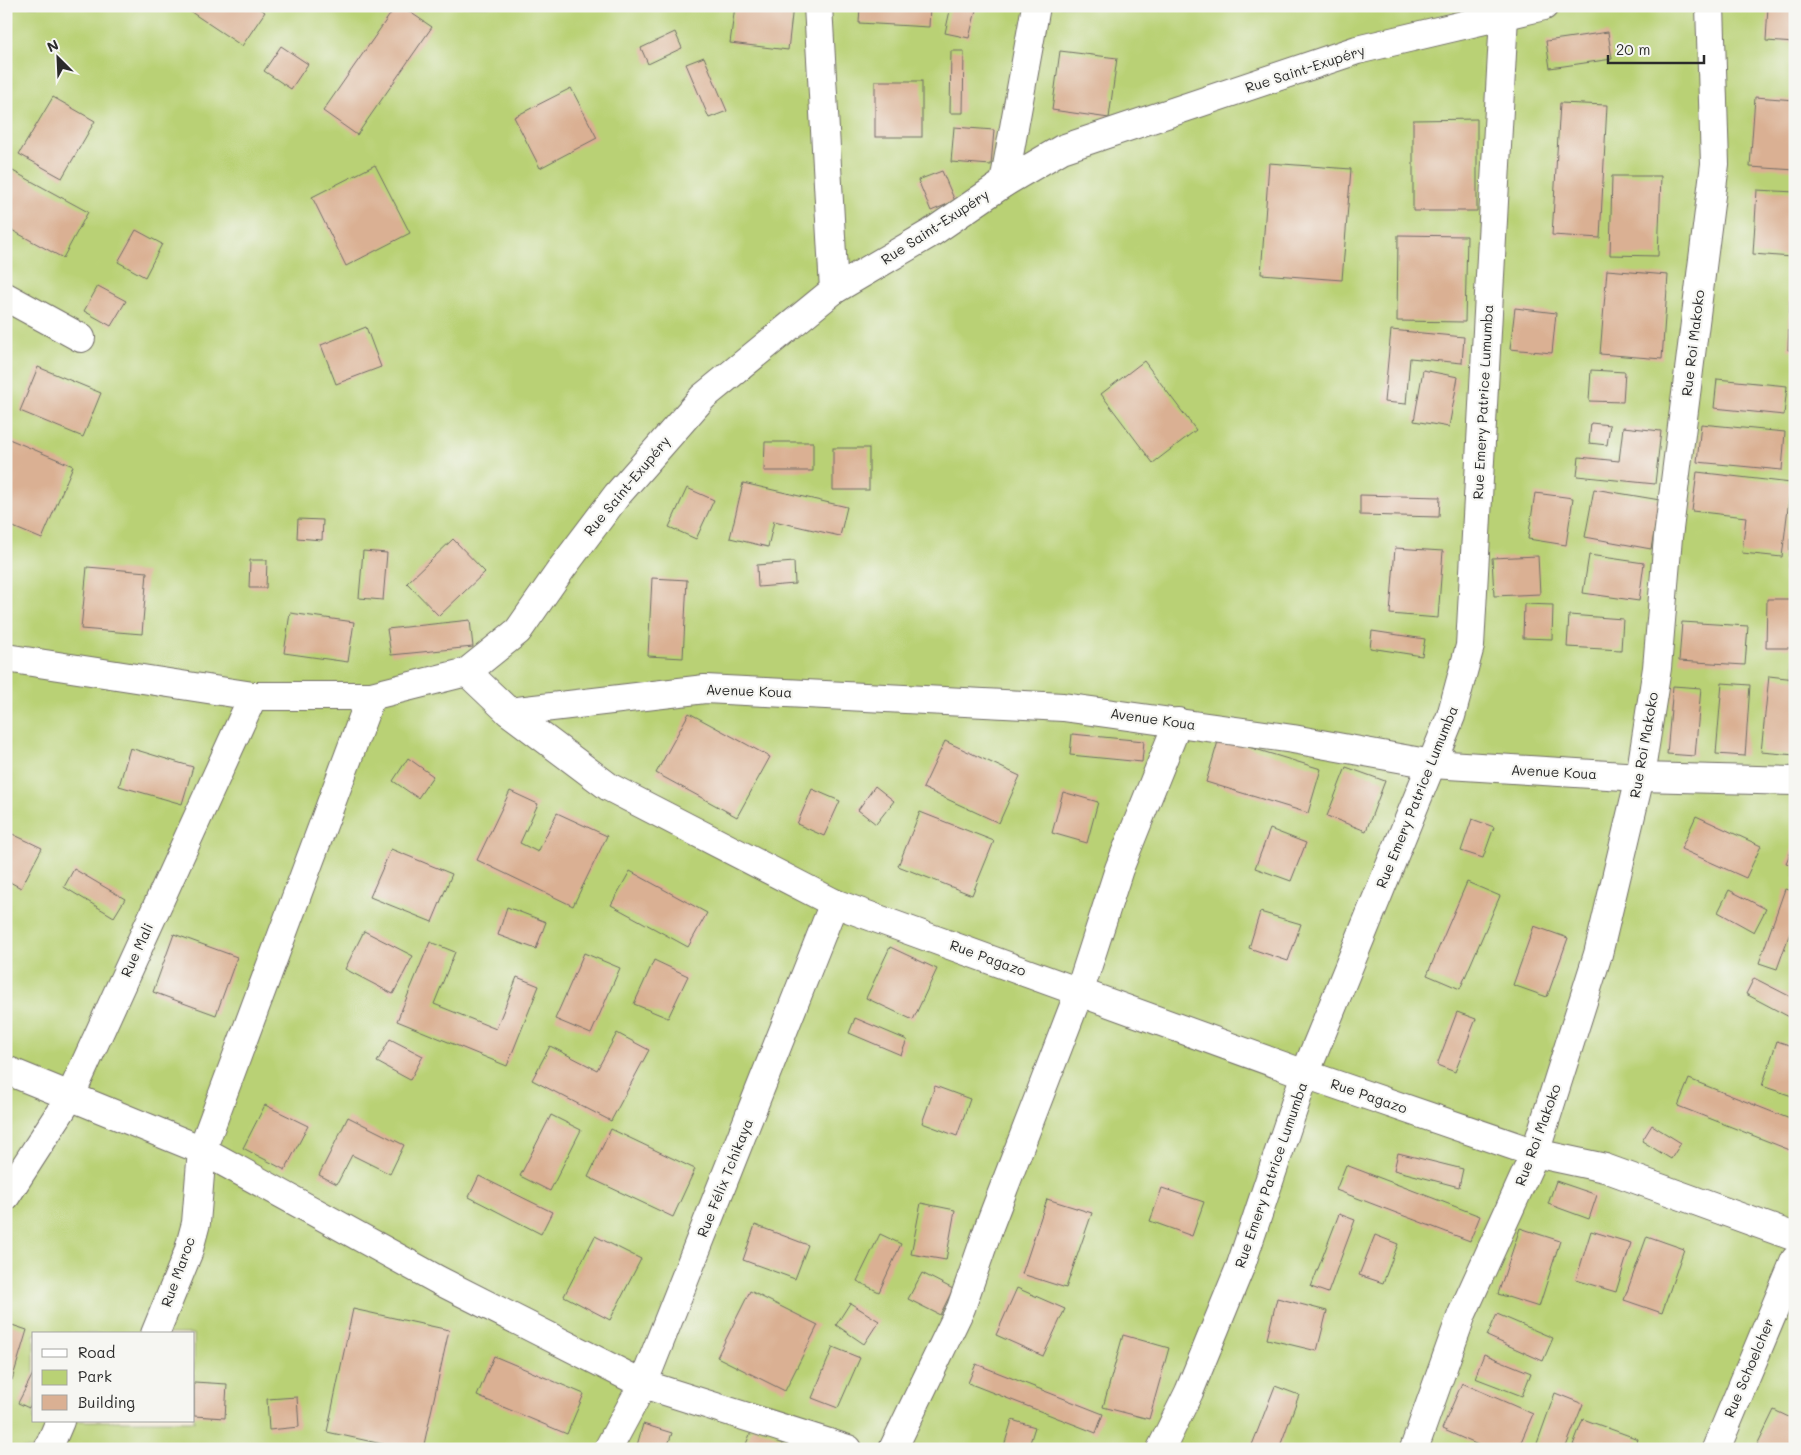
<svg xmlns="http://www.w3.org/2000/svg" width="1801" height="1455" viewBox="0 0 1801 1455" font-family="Mali,sans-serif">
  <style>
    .green { fill: #b9d175; stroke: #727e50; fill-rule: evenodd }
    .building { fill: #dab093 }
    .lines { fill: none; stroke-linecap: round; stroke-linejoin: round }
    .minor-casing { stroke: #716d66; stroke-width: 30 }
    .minor { stroke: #fff; stroke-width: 28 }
    .labels { text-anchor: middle; stroke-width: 4.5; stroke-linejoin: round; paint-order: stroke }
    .street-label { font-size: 14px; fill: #2b2b2b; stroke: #f6f6f2 }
  </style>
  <rect width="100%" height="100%" fill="#f6f6f2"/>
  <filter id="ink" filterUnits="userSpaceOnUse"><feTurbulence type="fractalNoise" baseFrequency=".02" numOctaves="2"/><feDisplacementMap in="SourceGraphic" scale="10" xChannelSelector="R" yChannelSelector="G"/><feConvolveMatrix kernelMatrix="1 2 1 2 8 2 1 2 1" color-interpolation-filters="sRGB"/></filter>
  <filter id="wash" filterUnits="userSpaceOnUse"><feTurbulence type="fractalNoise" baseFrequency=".0096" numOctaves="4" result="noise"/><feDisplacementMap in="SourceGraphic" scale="20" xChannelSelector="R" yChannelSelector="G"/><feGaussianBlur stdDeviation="1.12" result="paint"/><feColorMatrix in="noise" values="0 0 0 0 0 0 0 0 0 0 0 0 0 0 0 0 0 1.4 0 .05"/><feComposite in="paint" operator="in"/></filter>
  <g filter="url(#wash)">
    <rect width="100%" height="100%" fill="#f3e7d4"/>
    <path class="green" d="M6 6H1795V1449H6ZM34 1334H194V1421H34Z"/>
    <g id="blocks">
      <g class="building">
        <polygon points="190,6 255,6 265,12 242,46 188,10"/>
        <polygon points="396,6 401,6 432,27 357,135 323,111"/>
        <polygon points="735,6 793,6 788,50 730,43"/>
        <polygon points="860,6 930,6 929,27 859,23"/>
        <polygon points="951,6 976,10 969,38 945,33"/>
        <polygon points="1768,6 1795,6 1795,43 1766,41"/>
        <polygon points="675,32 682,48 648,64 641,48"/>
        <polygon points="1608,32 1612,59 1550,68 1546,41"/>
        <polygon points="281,46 308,64 291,89 264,71"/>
        <polygon points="951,51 964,51 963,113 950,113"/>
        <polygon points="1060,51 1117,58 1109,118 1052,110"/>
        <polygon points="704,57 727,111 709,118 686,64"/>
        <rect x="875" y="81" width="47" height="56"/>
        <polygon points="571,88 597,138 540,168 514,117"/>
        <polygon points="53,97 95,121 62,178 19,154"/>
        <polygon points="1755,97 1795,100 1795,170 1750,167"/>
        <polygon points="1560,103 1607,105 1600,238 1552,235"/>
        <polygon points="1477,119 1477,211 1413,211 1413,120"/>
        <polygon points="954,127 994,130 991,165 951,162"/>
        <polygon points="1269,163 1351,169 1342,280 1261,274"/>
        <polygon points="375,165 410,233 346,266 312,197"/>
        <polygon points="11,170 88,212 63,258 6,227 6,180"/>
        <polygon points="942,171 955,201 931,211 918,180"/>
        <polygon points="1612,176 1661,176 1658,256 1610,255"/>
        <polygon points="1757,190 1795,192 1791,257 1753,254"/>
        <polygon points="136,230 162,244 145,277 118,262"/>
        <polygon points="1398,235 1467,236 1465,322 1397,321"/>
        <polygon points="1607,270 1668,275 1662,359 1600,354"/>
        <polygon points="98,286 126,301 111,326 84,311"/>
        <polygon points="1790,300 1795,300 1795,350 1788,350"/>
        <polygon points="1515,308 1556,313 1552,353 1510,349"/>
        <polygon points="366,327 381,367 336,384 321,345"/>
        <polygon points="1391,330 1464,337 1462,363 1410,358 1406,404 1384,402"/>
        <polygon points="1144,361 1196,430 1153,463 1101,394"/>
        <polygon points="38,367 101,393 83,437 20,411"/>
        <polygon points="1423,370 1458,377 1449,427 1414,421"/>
        <polygon points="1591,370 1625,372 1623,402 1589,401"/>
        <polygon points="1717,379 1787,386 1784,415 1714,408"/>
        <polygon points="1591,423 1610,425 1607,445 1589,443"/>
        <polygon points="1701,424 1785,432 1782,470 1697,462"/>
        <polygon points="1623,427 1661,431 1655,484 1577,476 1579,457 1619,461"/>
        <polygon points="9,439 73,466 42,539 6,524 6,447"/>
        <polygon points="765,442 813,442 813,471 764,471"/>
        <rect x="833" y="448" width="36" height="42"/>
        <polygon points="1697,472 1791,483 1782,557 1742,553 1746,517 1692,511"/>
        <polygon points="743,483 847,507 840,536 774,521 768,547 730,538"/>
        <polygon points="687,488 714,500 696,539 669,527"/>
        <polygon points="1594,489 1660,500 1651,549 1585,537"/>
        <polygon points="1535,493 1573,498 1566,545 1528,539"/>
        <polygon points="1360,495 1440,497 1439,517 1360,515"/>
        <polygon points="298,519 323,520 322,540 297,538"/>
        <polygon points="453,539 485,572 439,616 407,583"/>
        <polygon points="1790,539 1795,540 1795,568 1789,568"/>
        <polygon points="1395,548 1443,551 1438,618 1390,614"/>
        <polygon points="363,551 387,553 383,600 359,598"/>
        <polygon points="1589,555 1644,563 1639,601 1583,593"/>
        <polygon points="1538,556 1540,594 1494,596 1492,558"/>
        <polygon points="250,560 267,560 266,588 249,588"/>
        <polygon points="794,562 795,584 758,587 757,565"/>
        <polygon points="87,567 147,572 142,634 81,629"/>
        <polygon points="652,578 687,580 683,658 648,656"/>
        <polygon points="1767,599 1795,599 1795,648 1766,648"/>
        <polygon points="1524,604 1553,605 1552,639 1523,638"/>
        <polygon points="290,613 354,622 348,662 284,653"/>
        <polygon points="1569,615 1623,619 1621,650 1567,647"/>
        <polygon points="470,620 473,647 391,655 387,629"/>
        <polygon points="1682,622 1748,626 1745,665 1679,661"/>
        <polygon points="1372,631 1425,639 1422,656 1370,648"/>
        <polygon points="1769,676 1795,679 1795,755 1761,752"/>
        <polygon points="1722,683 1750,685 1745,756 1716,754"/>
        <polygon points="1673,686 1701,688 1695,756 1667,754"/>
        <polygon points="689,713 770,757 737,817 656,773"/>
        <polygon points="1072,734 1144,741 1142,762 1070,755"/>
        <polygon points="1219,738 1321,769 1308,813 1206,782"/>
        <polygon points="945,741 1020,776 999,823 923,788"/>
        <polygon points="130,748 193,767 182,804 119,786"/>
        <polygon points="408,758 433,776 418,798 393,781"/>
        <polygon points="1346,767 1385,781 1366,831 1327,816"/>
        <polygon points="875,786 894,801 876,824 858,810"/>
        <polygon points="812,789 840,801 824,836 797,824"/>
        <polygon points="510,791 538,804 520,843 538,852 557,813 607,836 573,906 477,860"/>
        <polygon points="1063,792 1098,802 1087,843 1052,833"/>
        <polygon points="920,812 994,841 972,895 898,866"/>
        <polygon points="1696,816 1761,846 1746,878 1681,849"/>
        <polygon points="1472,819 1494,827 1483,858 1461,851"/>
        <polygon points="1270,829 1306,843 1291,881 1255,868"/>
        <polygon points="6,831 42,848 21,888 6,880"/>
        <polygon points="1795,842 1795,866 1786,863"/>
        <polygon points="391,849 452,874 432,922 370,897"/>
        <polygon points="74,869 125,899 114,917 64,887"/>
        <polygon points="630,871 707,913 688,947 611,905"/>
        <polygon points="1467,882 1500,896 1460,989 1427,975"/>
        <polygon points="1785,889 1795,892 1795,919 1777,969 1759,963"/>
        <polygon points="1729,890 1766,909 1754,932 1718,912"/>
        <polygon points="507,907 546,922 536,949 498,935"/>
        <polygon points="1260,912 1301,924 1288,961 1249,948"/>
        <polygon points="1534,926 1568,938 1547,997 1513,985"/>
        <polygon points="364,931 413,956 393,994 345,969"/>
        <polygon points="174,934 237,957 216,1015 153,992"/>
        <polygon points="430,942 455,952 434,1004 496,1029 517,977 539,986 507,1066 397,1021"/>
        <polygon points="890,947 937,969 913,1020 866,998"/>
        <polygon points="584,953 620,968 591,1034 555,1019"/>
        <polygon points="654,960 688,976 668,1018 634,1004"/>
        <polygon points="1754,978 1795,999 1795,1020 1746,994"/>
        <polygon points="1457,1012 1476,1019 1455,1072 1437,1065"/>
        <polygon points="855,1018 907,1040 901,1055 849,1033"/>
        <polygon points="617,1033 649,1050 611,1121 532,1080 550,1046 597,1070"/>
        <polygon points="390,1039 423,1056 410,1080 377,1062"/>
        <polygon points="1777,1041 1795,1047 1795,1097 1762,1086"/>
        <polygon points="1689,1079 1795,1121 1795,1152 1678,1106"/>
        <polygon points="935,1086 970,1099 957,1136 922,1123"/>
        <polygon points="265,1105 308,1126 285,1170 243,1148"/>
        <polygon points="551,1115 581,1130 550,1191 520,1176"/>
        <polygon points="348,1117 404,1145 390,1174 352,1155 337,1184 319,1175"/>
        <polygon points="1652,1125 1681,1143 1671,1159 1642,1141"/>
        <polygon points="611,1129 695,1169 673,1217 588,1177"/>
        <polygon points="1398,1153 1463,1169 1459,1187 1394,1170"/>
        <polygon points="1346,1165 1480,1216 1470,1241 1336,1190"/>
        <polygon points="479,1176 552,1212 541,1234 469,1197"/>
        <polygon points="1556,1181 1597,1195 1589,1219 1548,1204"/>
        <polygon points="1162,1188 1204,1202 1192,1236 1150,1221"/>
        <polygon points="1047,1199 1092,1213 1066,1288 1022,1274"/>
        <polygon points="921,1203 955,1210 946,1260 911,1254"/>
        <polygon points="1339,1214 1355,1220 1328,1293 1311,1287"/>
        <polygon points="755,1225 808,1245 795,1279 743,1260"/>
        <polygon points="1520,1228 1560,1241 1539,1307 1498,1294"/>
        <polygon points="1591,1231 1631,1243 1616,1292 1576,1280"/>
        <polygon points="880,1234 901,1244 879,1292 857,1281"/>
        <polygon points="1375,1235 1398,1244 1383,1283 1359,1275"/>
        <polygon points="595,1236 641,1259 610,1320 564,1296"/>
        <polygon points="1647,1236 1684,1249 1662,1313 1624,1300"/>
        <polygon points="922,1273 953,1289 940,1315 908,1299"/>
        <polygon points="1017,1288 1065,1309 1043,1356 996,1335"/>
        <polygon points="750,1291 818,1325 785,1391 717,1357"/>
        <polygon points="1277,1298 1327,1311 1317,1351 1267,1339"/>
        <polygon points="850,1303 879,1321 864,1344 836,1325"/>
        <polygon points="353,1309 449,1330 423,1449 405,1449 327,1432"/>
        <polygon points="1497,1314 1553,1338 1543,1361 1487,1336"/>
        <polygon points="6,1323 27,1330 12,1380 6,1378"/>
        <polygon points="1123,1335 1169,1348 1149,1419 1103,1407"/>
        <polygon points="1795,1346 1795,1362 1790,1360"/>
        <polygon points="833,1347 860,1358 838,1408 812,1398"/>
        <polygon points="1484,1354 1531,1373 1522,1396 1475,1378"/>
        <polygon points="494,1356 584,1394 567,1434 477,1396"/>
        <polygon points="976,1364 1103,1414 1096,1433 968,1383"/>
        <polygon points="34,1372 34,1398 29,1408 18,1403"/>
        <polygon points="194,1382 227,1384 225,1418 194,1416"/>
        <polygon points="1462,1383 1533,1414 1518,1449 1487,1449 1442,1429"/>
        <polygon points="1275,1386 1299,1395 1279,1449 1262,1449 1252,1445"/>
        <polygon points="1555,1393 1583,1404 1565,1449 1535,1449"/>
        <polygon points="297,1397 299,1427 269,1430 267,1399"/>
        <polygon points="1774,1410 1795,1420 1795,1449 1756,1447"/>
        <polygon points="1583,1419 1638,1439 1635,1449 1583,1449 1573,1445"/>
        <polygon points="1012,1420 1035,1427 1028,1449 1003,1449"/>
        <polygon points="643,1424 672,1433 668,1445 680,1449 636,1449"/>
        <polygon points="753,1427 785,1439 781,1449 744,1449"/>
      </g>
    </g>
  </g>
  <g filter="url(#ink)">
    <use href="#blocks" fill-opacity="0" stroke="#716d66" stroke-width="1"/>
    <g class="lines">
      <defs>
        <g id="minor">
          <polyline points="818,6 834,290"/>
          <polyline points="1004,183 1036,6"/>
          <polyline points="6,297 81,338"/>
          <polyline points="6,658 253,696 371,696 467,672 518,631 562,568 617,495 703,397 834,290 931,233 1004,183 1062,149 1357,50 1544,6"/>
          <polyline points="467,672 509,712 609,787 834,903 1305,1074 1535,1153 1605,1168 1795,1237"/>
          <polyline points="509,712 705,689 1063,707 1293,739 1432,764 1640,777 1795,781"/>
          <polyline points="6,1070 202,1150 438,1280 643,1384 848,1449"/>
          <polyline points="6,1196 70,1097 253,696"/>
          <polyline points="155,1334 188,1253 196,1223 202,1150 371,696"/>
          <polyline points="48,1449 60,1421"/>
          <polyline points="608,1449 643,1384 834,903"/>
          <polyline points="893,1449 961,1308 990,1224 1080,990 1119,869 1178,722"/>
          <polyline points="1161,1449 1189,1392 1241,1265 1305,1074 1451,716 1470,646 1504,16"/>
          <polyline points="1414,1449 1462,1314 1535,1153 1598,954 1640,777 1657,668 1668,537 1715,164 1710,6"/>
          <polyline points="1716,1449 1795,1260"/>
        </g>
      </defs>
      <use href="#minor" class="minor-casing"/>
      <use href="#minor" class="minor"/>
    </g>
  </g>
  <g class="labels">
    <g class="street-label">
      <text transform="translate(1305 69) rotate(-18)" y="5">Rue Saint-Exupéry</text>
      <text transform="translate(935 227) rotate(-33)" y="5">Rue Saint-Exupéry</text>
      <text transform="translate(1693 343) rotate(-83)" y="5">Rue Roi Makoko</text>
      <text transform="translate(1483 402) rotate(-87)" y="5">Rue Emery Patrice Lumumba</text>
      <text transform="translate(627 486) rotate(-50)" y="5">Rue Saint-Exupéry</text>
      <text transform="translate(749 691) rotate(2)" y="5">Avenue Koua</text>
      <text transform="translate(1153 719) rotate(8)" y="5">Avenue Koua</text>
      <text transform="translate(1644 745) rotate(-80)" y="5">Rue Roi Makoko</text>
      <text transform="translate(1554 772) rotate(3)" y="5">Avenue Koua</text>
      <text transform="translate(1417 797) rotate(-68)" y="5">Rue Emery Patrice Lumumba</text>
      <text transform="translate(137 950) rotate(-65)" y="5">Rue Mali</text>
      <text transform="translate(988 958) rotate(20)" y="5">Rue Pagazo</text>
      <text transform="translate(1369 1096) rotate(19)" y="5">Rue Pagazo</text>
      <text transform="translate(1538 1135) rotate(-70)" y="5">Rue Roi Makoko</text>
      <text transform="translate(1271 1175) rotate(-71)" y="5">Rue Emery Patrice Lumumba</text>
      <text transform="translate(725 1178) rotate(-68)" y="5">Rue Félix Tchikaya</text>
      <text transform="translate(178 1272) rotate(-70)" y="5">Rue Maroc</text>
      <text transform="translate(1749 1368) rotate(-67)" y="5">Rue Schoelcher</text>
    </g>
  </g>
  <rect width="1801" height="1455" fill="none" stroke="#f6f6f2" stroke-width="25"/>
  <rect x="32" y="1332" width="162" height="90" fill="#f6f6f2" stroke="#a5a5a2"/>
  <rect x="42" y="1349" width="25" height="8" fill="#ffffff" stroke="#a5a5a2"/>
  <text x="78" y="1358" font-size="15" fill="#2b2b2b">Road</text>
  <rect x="42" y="1370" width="25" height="15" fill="#b9d175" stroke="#a5a5a2"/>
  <text x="78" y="1382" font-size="15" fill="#2b2b2b">Park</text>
  <rect x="42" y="1395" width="25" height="15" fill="#dab093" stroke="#a5a5a2"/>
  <text x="78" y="1408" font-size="15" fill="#2b2b2b">Building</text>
  <g transform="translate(58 58) rotate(336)" stroke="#f6f6f2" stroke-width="4" paint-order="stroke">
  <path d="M0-4L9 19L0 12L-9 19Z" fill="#2b2b2b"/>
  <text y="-8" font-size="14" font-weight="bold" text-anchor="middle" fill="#2b2b2b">N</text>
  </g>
  <path d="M1608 55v8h96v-8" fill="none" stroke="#2b2b2b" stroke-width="2.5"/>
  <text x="1616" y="55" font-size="15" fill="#2b2b2b" stroke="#f6f6f2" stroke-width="4" paint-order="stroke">20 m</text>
</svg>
